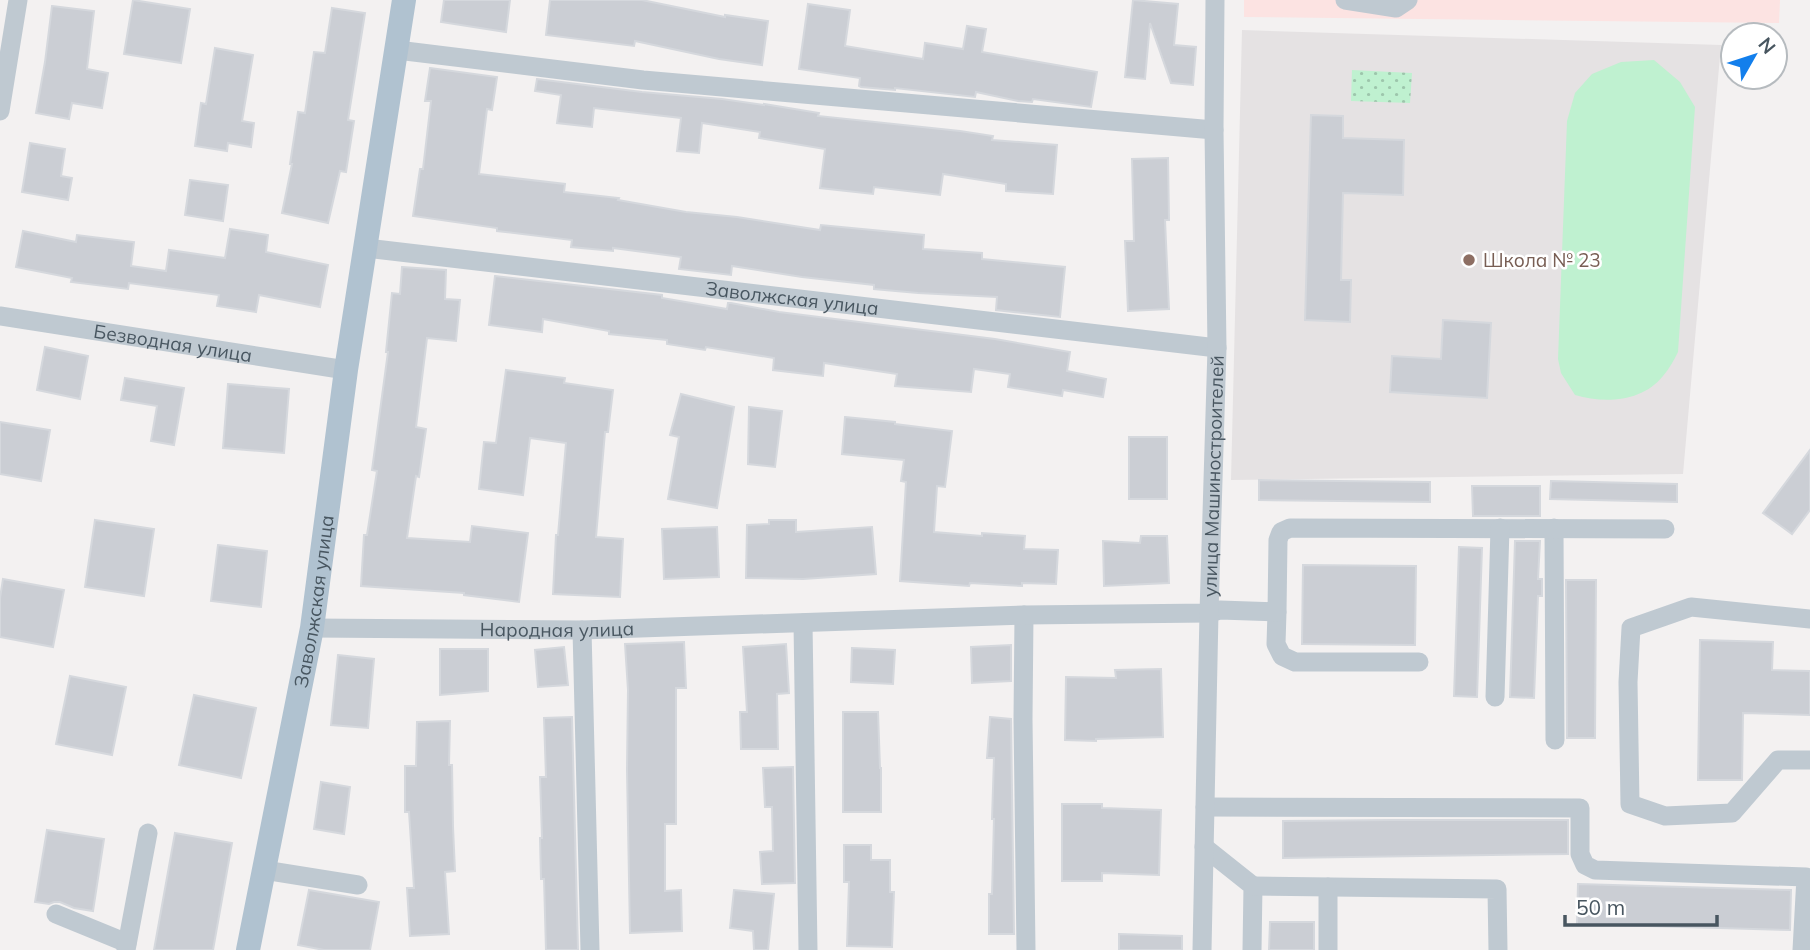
<svg xmlns="http://www.w3.org/2000/svg" width="1810" height="950" viewBox="0 0 1810 950" font-family="Mulish,sans-serif">
  <style>
    .education { fill: #e5e2e3 }
    .medical { fill: #fce3e2 }
    .grass { fill: url(#grass-dots) }
    .pitch { fill: #bff1d0 }
    .building { fill: #cbced4; stroke: #d5d8dd; stroke-width: 2 }
    .lines { fill: none; stroke-linecap: round; stroke-linejoin: round }
    .minor { stroke: #bfc9d1; stroke-width: 19 }
    .major { stroke: #b0c2d0; stroke-width: 24 }
    .education-dot { fill: #8d6e63; stroke: #fff; stroke-width: 2.5 }
    .labels { text-anchor: middle; stroke-width: 5; stroke-linejoin: round; paint-order: stroke }
    .education-label { font-size: 19px; fill: #785e54; stroke: #fff; text-anchor: start }
    .street-label { font-size: 19px; fill: #485660; stroke: #fff }
  </style>
  <defs>
    <pattern id="grass-dots" width="8" height="8" patternUnits="userSpaceOnUse" patternTransform="scale(1.75)"><rect width="8" height="8" fill="#bff1d0"/><path d="M2 2h.1M6 6h.1" fill="none" stroke="#9dc6ac" stroke-width="1.8" stroke-linecap="round"/></pattern>
  </defs>
  <rect width="100%" height="100%" fill="#f3f1f1"/>
  <polygon class="education" points="1242,30 1721,45 1683,474 1231,480"/>
  <polygon class="medical" points="1244,0 1780,0 1779,23 1244,17"/>
  <polygon class="grass" points="1352,70 1412,73 1410,103 1351,101"/>
  <path class="pitch" d="M1654 60 1680 82 1695 107 1678 352C1674 360 1669 369 1663 376 1642 402 1605 404 1575 395L1561 373 1558 359 1567 121 1575 93 1592 74 1621 62Z"/>
  <g class="building">
    <polygon points="133,0 190,9 181,63 124,54"/>
    <polygon points="444,0 510,0 506,32 441,22"/>
    <polygon points="550,0 642,0 725,17 725,15 768,21 762,65 719,59 635,41 634,46 546,35"/>
    <polygon points="1133,0 1178,4 1174,45 1196,47 1193,85 1171,83 1150,23 1145,79 1125,77"/>
    <polygon points="808,4 850,10 845,46 923,59 925,43 963,49 967,26 986,29 982,52 1097,72 1091,107 1033,99 1032,102 1018,101 976,92 975,97 895,88 895,90 861,87 859,86 860,78 799,69"/>
    <polygon points="52,6 94,11 87,69 108,73 102,108 72,103 69,119 36,113 45,62"/>
    <polygon points="332,8 365,13 348,120 354,121 346,172 340,171 328,223 282,213 292,164 290,164 298,112 305,113 314,52 325,53"/>
    <polygon points="215,48 253,55 242,121 254,123 251,147 228,143 227,151 195,146 201,103 206,104"/>
    <polygon points="430,68 497,77 492,110 487,109 479,174 565,184 564,192 619,198 618,200 686,212 737,217 820,230 821,225 924,235 923,249 982,253 982,259 1065,267 1060,317 996,310 997,297 918,293 874,289 874,285 802,277 732,266 731,275 679,269 681,257 613,248 613,251 571,247 572,240 497,231 497,228 413,216 420,169 423,169 431,101 425,101"/>
    <polygon points="537,79 642,92 722,99 764,105 764,104 819,113 818,116 960,131 993,136 992,140 1057,145 1053,194 1006,191 1006,184 943,174 940,195 874,187 873,194 820,188 825,149 759,138 760,132 702,123 699,153 677,151 681,118 594,108 592,127 557,123 561,95 535,91"/>
    <polygon points="1311,115 1343,116 1343,138 1404,140 1403,195 1343,193 1341,280 1351,280 1350,322 1305,320"/>
    <polygon points="30,143 65,149 61,176 72,178 68,200 22,192"/>
    <polygon points="1168,158 1169,220 1165,220 1169,309 1128,311 1125,241 1134,241 1132,159"/>
    <polygon points="190,180 228,185 223,221 185,215"/>
    <polygon points="230,229 268,235 266,252 328,265 320,307 259,295 256,312 217,306 219,295 129,283 128,289 71,282 72,278 16,267 23,231 76,242 77,235 134,242 131,266 166,271 169,250 225,258"/>
    <polygon points="402,267 446,270 445,299 460,300 456,341 427,338 416,427 426,429 419,477 416,476 407,538 470,542 472,526 528,533 519,602 464,595 464,593 361,586 364,535 367,535 377,471 372,470 388,352 386,352 392,293 400,294"/>
    <polygon points="495,276 662,295 662,298 727,309 728,303 731,303 779,312 995,339 1070,352 1067,371 1106,379 1103,397 1063,390 1062,396 1008,387 1010,374 974,369 971,392 895,386 897,374 824,363 823,376 773,370 774,358 706,347 705,350 667,344 667,340 609,334 609,331 543,319 542,332 489,325"/>
    <polygon points="1443,320 1491,323 1487,398 1390,392 1392,356 1441,359"/>
    <polygon points="45,347 88,356 80,399 37,390"/>
    <polygon points="506,370 565,378 564,383 613,390 608,432 605,432 596,537 623,539 620,597 553,594 556,535 558,535 566,443 530,438 523,495 479,489 484,442 496,443"/>
    <polygon points="125,378 184,388 174,445 151,441 157,406 121,400"/>
    <polygon points="228,384 289,389 284,453 223,448"/>
    <polygon points="681,394 734,407 717,508 668,499 679,437 670,435"/>
    <polygon points="749,407 782,411 775,467 748,464"/>
    <polygon points="845,417 895,422 895,424 952,431 945,487 937,486 934,532 982,536 982,533 1025,536 1024,549 1058,550 1056,584 1022,583 1022,586 970,583 969,586 900,581 906,482 901,481 904,460 842,454"/>
    <polygon points="0,422 50,430 41,481 0,474"/>
    <rect x="1129" y="437" width="38" height="62"/>
    <polygon points="1810,450 1810,510 1792,534 1763,513"/>
    <polygon points="1259,480 1430,482 1430,502 1259,500"/>
    <polygon points="1551,481 1677,484 1677,502 1550,499"/>
    <polygon points="1472,486 1540,486 1540,516 1473,516"/>
    <polygon points="95,520 154,529 144,596 85,587"/>
    <polygon points="769,520 796,520 796,532 872,527 876,574 803,579 746,578 747,525 769,524"/>
    <polygon points="717,527 719,577 664,579 662,529"/>
    <polygon points="1141,536 1167,536 1169,583 1104,586 1103,541 1140,543"/>
    <polygon points="1515,541 1540,541 1538,579 1542,579 1542,596 1538,596 1534,698 1510,697"/>
    <polygon points="218,545 267,551 261,607 211,601"/>
    <polygon points="1459,547 1482,548 1477,697 1454,696"/>
    <polygon points="1303,565 1416,566 1415,645 1302,644"/>
    <polygon points="3,579 64,590 53,647 0,637 0,598"/>
    <polygon points="1566,580 1596,580 1595,738 1567,738"/>
    <polygon points="1700,640 1773,642 1772,670 1810,671 1810,715 1743,713 1742,780 1698,780"/>
    <polygon points="684,642 686,688 676,688 676,824 665,824 665,891 681,890 682,931 630,933 627,770 628,690 625,644"/>
    <polygon points="786,644 789,693 777,694 778,749 741,749 740,712 747,712 743,647"/>
    <polygon points="1011,645 1011,681 972,683 971,647"/>
    <polygon points="564,647 568,685 538,687 535,650"/>
    <polygon points="852,648 895,650 893,684 851,682"/>
    <polygon points="440,649 488,649 488,691 440,695"/>
    <polygon points="338,655 374,659 368,728 331,725"/>
    <polygon points="1161,669 1163,737 1096,739 1096,741 1065,740 1066,677 1116,678 1115,670"/>
    <polygon points="70,676 126,687 112,755 56,744"/>
    <polygon points="194,695 256,708 241,778 179,765"/>
    <polygon points="843,712 878,712 880,768 881,768 881,812 843,812"/>
    <polygon points="572,717 578,950 546,950 544,879 541,879 540,838 542,838 540,777 546,777 544,718"/>
    <polygon points="990,717 1011,719 1014,934 989,934 989,894 992,894 994,819 992,819 994,758 987,758"/>
    <polygon points="450,721 449,765 452,765 453,827 455,871 445,872 449,934 410,936 407,888 414,888 409,812 405,812 405,766 416,766 417,722"/>
    <polygon points="793,767 795,883 762,884 760,852 773,851 772,807 765,807 763,768"/>
    <polygon points="321,782 350,787 344,834 314,829"/>
    <polygon points="1062,804 1102,804 1102,808 1161,810 1159,875 1102,873 1102,881 1062,881"/>
    <polygon points="1393,820 1568,820 1568,854 1283,858 1283,821"/>
    <polygon points="47,830 104,839 93,911 74,908 60,902 54,902 49,904 35,902"/>
    <polygon points="175,833 232,843 213,950 154,950"/>
    <polygon points="844,845 871,845 871,860 890,860 890,892 894,892 892,947 847,946 849,882 844,882"/>
    <polygon points="1578,884 1791,890 1790,930 1577,924"/>
    <polygon points="309,890 379,902 370,950 324,950 298,945"/>
    <polygon points="734,890 774,894 768,950 754,950 753,931 730,928"/>
    <polygon points="1270,922 1314,922 1314,950 1269,950"/>
    <polygon points="1119,934 1182,936 1182,950 1119,950"/>
  </g>
  <g class="lines">
    <g class="minor">
      <polyline points="1345,0 1396,8 1408,0"/>
      <polyline points="397,50 643,80 1214,130"/>
      <polyline points="0,111 18,0"/>
      <path id="s1" d="M366 248 1217 348"/>
      <path id="s2" d="M0 316 346 370"/>
      <polyline points="1554,528 1555,740"/>
      <polyline points="1277,612 1276,644 1282,656 1295,662 1419,662"/>
      <polyline points="1024,615 1023,719 1026,950"/>
      <polyline points="1810,619 1691,607 1631,628 1628,682 1630,804 1665,816 1732,813 1778,760 1810,760"/>
      <polyline points="803,623 808,950"/>
      <path id="s3" d="M312 628 582 630 1024 615 1209 613 1220 610 1277 612 1278 540 1281 532 1290 528 1665 529"/>
      <polyline points="582,630 590,950"/>
      <polyline points="1495,697 1500,528"/>
      <polyline points="1205,807 1580,808 1580,854 1585,865 1595,870 1806,877 1802,950"/>
      <polyline points="1204,847 1253,886 1252,950"/>
      <polyline points="264,870 358,885"/>
      <polyline points="1253,886 1497,889 1498,950"/>
      <polyline points="1328,887 1328,950"/>
      <polyline points="56,914 127,943"/>
      <polyline points="126,950 148,833"/>
      <path id="s4" d="M1202 950 1209 613 1217 348 1214 130 1215 0"/>
    </g>
    <path class="major" id="s5" d="M248 950 312 628 346 370 404 0"/>
  </g>
  <circle class="education-dot" cx="1469" cy="260" r="7"/>
  <g class="labels">
    <g class="education-label">
      <text x="1483" y="267">Школа № 23</text>
    </g>
    <g class="street-label">
      <text dy="7" stroke="none"><textPath href="#s1" startOffset="429">Заволжская улица</textPath></text>
      <text dy="7" stroke="none"><textPath href="#s2" startOffset="175">Безводная улица</textPath></text>
      <text dy="7" stroke="none"><textPath href="#s4" startOffset="474">улица Машиностроителей</textPath></text>
      <text dy="7" stroke="none"><textPath href="#s5" startOffset="355">Заволжская улица</textPath></text>
      <text dy="7" stroke="none"><textPath href="#s3" startOffset="245">Народная улица</textPath></text>
    </g>
  </g>
  <g transform="translate(1754 56) rotate(51)"><circle r="33" fill="#ffffff" stroke="#b6bbbf" stroke-width="2"/>
  <path d="M0-5L12 26L0 18L-12 26Z" fill="#137fec"/>
  <text y="-10" font-size="19" font-weight="bold" text-anchor="middle" fill="#485660">N</text>
  </g>
  <path d="M1565 915v10h152v-10" fill="none" stroke="#485660" stroke-width="3.5"/>
  <text x="1576" y="915" font-size="21" fill="#485660" stroke="#ffffff" stroke-width="5" paint-order="stroke">50 m</text>
</svg>
